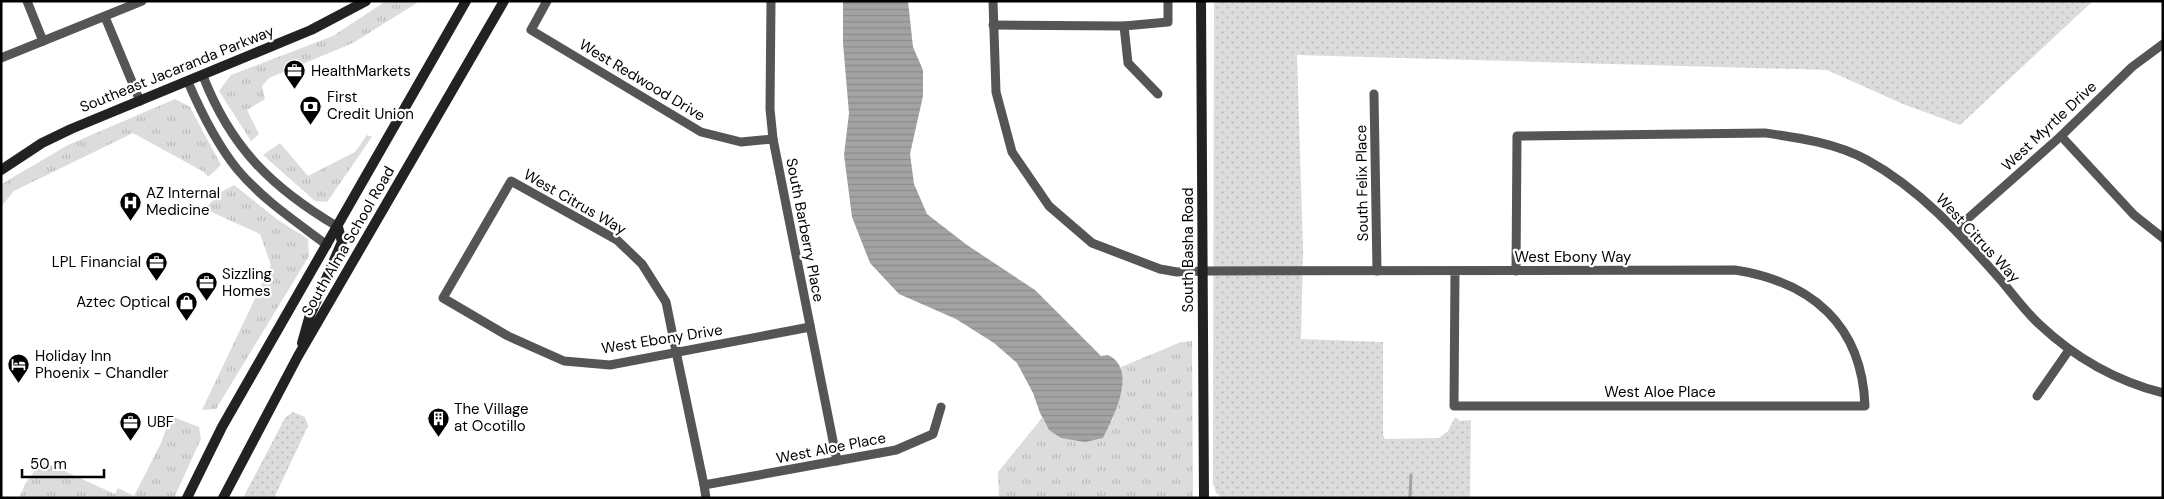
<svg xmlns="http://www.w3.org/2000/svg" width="2164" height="499" viewBox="0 0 2164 499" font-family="'DM Sans',sans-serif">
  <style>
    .grass { fill: url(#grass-tufts) }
    .park { fill: url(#park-dots) }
    .water { fill: url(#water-rules) }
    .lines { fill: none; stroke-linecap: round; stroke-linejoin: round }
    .stream { stroke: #a3a3a3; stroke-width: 3 }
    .street { stroke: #555; stroke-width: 9 }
    .secondary { stroke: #222; stroke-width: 10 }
    .labels { text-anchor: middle; stroke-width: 4.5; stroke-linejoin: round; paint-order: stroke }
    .street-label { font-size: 15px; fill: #000; stroke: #fff }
    .poi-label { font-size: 15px; fill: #000; stroke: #fff; text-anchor: start }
  </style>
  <defs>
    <pattern id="grass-tufts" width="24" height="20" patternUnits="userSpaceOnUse" patternTransform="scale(1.25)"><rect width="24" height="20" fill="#dcdcdc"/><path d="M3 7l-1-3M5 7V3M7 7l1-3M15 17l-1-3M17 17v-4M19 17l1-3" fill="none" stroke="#bbb"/></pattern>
    <pattern id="park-dots" width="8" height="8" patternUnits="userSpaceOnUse" patternTransform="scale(1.25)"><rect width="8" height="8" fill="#dcdcdc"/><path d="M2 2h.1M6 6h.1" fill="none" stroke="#bbb" stroke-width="1.8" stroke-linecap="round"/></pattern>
    <pattern id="water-rules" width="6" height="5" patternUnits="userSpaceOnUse" patternTransform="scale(1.25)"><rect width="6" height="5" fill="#a3a3a3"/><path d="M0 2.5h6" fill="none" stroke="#8b8b8b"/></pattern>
  </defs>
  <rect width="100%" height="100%" fill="#fff"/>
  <g class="grass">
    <polygon points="386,1 420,1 353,43 269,78 262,86 265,99 247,110 259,134 251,141 219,91 231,75 333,36"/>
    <polygon points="175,99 190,107 221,165 208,177 204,172 133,133 14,191 1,207 1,185 10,179 68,145"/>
    <polygon points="367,135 372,137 327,202 315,201 263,155 280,143 308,176 355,152"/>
    <polygon points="234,185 278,220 308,239 309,256 216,409 202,410 271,265 260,234 205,209 221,192"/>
    <polygon points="1192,341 1193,498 999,498 998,472 1042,418 1049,430 1112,421 1121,390 1121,367 1181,342"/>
    <polygon points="171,416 199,427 201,439 174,498 19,498 25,484 42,461 115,494 118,488 134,496 161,443"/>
  </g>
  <g class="park">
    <polygon points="1214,1 2093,1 1960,125 1903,104 1827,70 1297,55 1303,251 1301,339 1383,342 1383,435 1385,439 1439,438 1448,431 1455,417 1460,421 1471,420 1470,498 1222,498 1216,493 1213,483"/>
    <polygon points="293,412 305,417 308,426 274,498 243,498 285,418"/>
  </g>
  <path class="water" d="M843 1H908L913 47 923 70V96L910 154 914 184 927 214 967 245 1035 290 1101 356 1108 355C1138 369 1114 416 1103 438L1085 442 1061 438 1049 430 1040 413 1033 393 1017 363 994 343 956 319 899 294 870 263 852 217 844 155 849 113 843 43Z"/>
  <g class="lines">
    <polyline class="stream" points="1410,497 1411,475"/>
    <g class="street">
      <polyline points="27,1 43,41"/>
      <polyline points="547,1 531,30 701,132 741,142 773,139"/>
      <polyline points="771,1 770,109 773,139 837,461"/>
      <path d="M993 1 996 92 1012 152 1049 206 1092 243 1160 269 1177 272 1203 271C1380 271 1557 271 1735 270 1812 282 1862 325 1865 406H1454L1455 271"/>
      <polyline points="105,17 140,101"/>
      <polyline points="993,25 1124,26 1168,22 1168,1"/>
      <polyline points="1124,26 1128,63 1158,94"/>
      <polyline points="1,58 142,1"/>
      <path d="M203 76C231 148 272 188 338 227"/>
      <path d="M188 82C201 112 216 143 237 169 262 199 295 221 327 245"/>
      <polyline points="1374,94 1377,271"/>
      <polyline points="2061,136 2134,215 2163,238"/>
      <polyline points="1956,229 2061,136 2132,67 2163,44"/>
      <path d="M1516 271 1517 136 1765 133C1800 138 1836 143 1867 160 1920 189 1960 234 1999 278 2012 293 2024 310 2039 324 2074 357 2116 381 2163 393"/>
      <polyline points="2037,396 2069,350"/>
      <polyline points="704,485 896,450 933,434 941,407"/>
      <polyline points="706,498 704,485 678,361 666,302 642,264 617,240 511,181 443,298 508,336 564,361 610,365 810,327"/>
    </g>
    <g class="secondary">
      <polyline points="1201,1 1204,498"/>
      <polyline points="1,170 42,143 71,129 311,30 366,1"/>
      <polyline points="302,343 309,318 342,242 338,227"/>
      <polyline points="187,498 222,427 466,1"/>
      <polyline points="223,498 298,356 504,1"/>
    </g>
  </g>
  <defs>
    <symbol id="office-pin" viewBox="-11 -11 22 30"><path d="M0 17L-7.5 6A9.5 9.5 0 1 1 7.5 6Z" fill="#000" stroke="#fff"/><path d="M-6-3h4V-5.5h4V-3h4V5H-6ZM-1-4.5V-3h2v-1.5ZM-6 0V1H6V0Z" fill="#fff"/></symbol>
    <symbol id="bank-pin" viewBox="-11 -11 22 30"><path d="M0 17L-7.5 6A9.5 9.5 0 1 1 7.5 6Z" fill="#000" stroke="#fff"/><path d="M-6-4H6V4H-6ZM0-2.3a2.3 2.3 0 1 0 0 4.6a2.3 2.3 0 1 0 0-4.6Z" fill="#fff"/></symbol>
    <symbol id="hospital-pin" viewBox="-11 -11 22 30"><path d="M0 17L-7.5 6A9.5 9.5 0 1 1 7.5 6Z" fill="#000" stroke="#fff"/><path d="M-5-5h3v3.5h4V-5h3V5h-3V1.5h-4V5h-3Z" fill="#fff"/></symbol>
    <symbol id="shop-pin" viewBox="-11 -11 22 30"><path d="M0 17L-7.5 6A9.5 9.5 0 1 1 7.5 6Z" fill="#000" stroke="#fff"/><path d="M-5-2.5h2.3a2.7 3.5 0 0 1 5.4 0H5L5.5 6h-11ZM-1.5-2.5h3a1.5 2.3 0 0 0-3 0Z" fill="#fff"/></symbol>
    <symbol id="hotel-pin" viewBox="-11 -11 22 30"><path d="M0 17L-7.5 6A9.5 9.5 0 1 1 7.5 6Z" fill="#000" stroke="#fff"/><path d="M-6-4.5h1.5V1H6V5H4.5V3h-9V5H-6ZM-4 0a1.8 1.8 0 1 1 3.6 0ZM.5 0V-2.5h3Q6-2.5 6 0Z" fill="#fff"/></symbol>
    <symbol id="building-pin" viewBox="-11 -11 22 30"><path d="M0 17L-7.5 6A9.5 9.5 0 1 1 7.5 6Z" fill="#000" stroke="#fff"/><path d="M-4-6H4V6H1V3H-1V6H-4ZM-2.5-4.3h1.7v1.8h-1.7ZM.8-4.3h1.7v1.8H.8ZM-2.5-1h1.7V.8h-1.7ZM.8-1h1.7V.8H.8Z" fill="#fff"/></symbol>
  </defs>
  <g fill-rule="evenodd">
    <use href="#office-pin" x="282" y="58" width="25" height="34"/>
    <use href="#bank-pin" x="298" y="94" width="25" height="34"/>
    <use href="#hospital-pin" x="118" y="190" width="25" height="34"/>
    <use href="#office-pin" x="144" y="250" width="25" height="34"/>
    <use href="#office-pin" x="194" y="270" width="25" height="34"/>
    <use href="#shop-pin" x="174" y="290" width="25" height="34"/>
    <use href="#hotel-pin" x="6" y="352" width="25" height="34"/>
    <use href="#building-pin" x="426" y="406" width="25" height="34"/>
    <use href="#office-pin" x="118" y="410" width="25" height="34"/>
  </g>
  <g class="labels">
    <g class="street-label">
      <text transform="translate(177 69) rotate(-22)" y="5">Southeast Jacaranda Parkway</text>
      <text transform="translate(642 80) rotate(31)" y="5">West Redwood Drive</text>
      <text transform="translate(2049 126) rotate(-43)" y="5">West Myrtle Drive</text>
      <text transform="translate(1362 183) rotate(-91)" y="5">South Felix Place</text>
      <text transform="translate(575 202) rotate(30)" y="5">West Citrus Way</text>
      <text transform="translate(805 230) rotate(79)" y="5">South Barberry Place</text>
      <text transform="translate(1978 238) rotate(47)" y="5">West Citrus Way</text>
      <text transform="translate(348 241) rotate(-60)" y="5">South Alma School Road</text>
      <text transform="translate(1188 250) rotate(-90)" y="5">South Basha Road</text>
      <text x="1573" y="262">West Ebony Way</text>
      <text transform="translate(662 339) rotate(-9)" y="5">West Ebony Drive</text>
      <text x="1660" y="397">West Aloe Place</text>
      <text transform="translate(831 448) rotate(-11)" y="5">West Aloe Place</text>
    </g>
    <g class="poi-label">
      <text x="311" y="76">HealthMarkets</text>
      <text x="327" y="102">First<tspan x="327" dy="17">Credit Union</tspan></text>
      <text x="146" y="198">AZ Internal<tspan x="146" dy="17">Medicine</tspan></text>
      <text x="141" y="267" text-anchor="end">LPL Financial</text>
      <text x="222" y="279">Sizzling<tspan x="222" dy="17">Homes</tspan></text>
      <text x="170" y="307" text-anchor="end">Aztec Optical</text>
      <text x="35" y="361">Holiday Inn<tspan x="35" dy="17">Phoenix - Chandler</tspan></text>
      <text x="454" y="414">The Village<tspan x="454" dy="17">at Ocotillo</tspan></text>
      <text x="147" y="427">UBF</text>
    </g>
  </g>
  <rect width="2164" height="499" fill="none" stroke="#000000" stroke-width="5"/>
  <path d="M22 469v8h82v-8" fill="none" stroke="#000000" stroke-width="2.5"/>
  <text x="30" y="469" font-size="15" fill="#000000" stroke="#ffffff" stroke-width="4" paint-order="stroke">50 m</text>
</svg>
